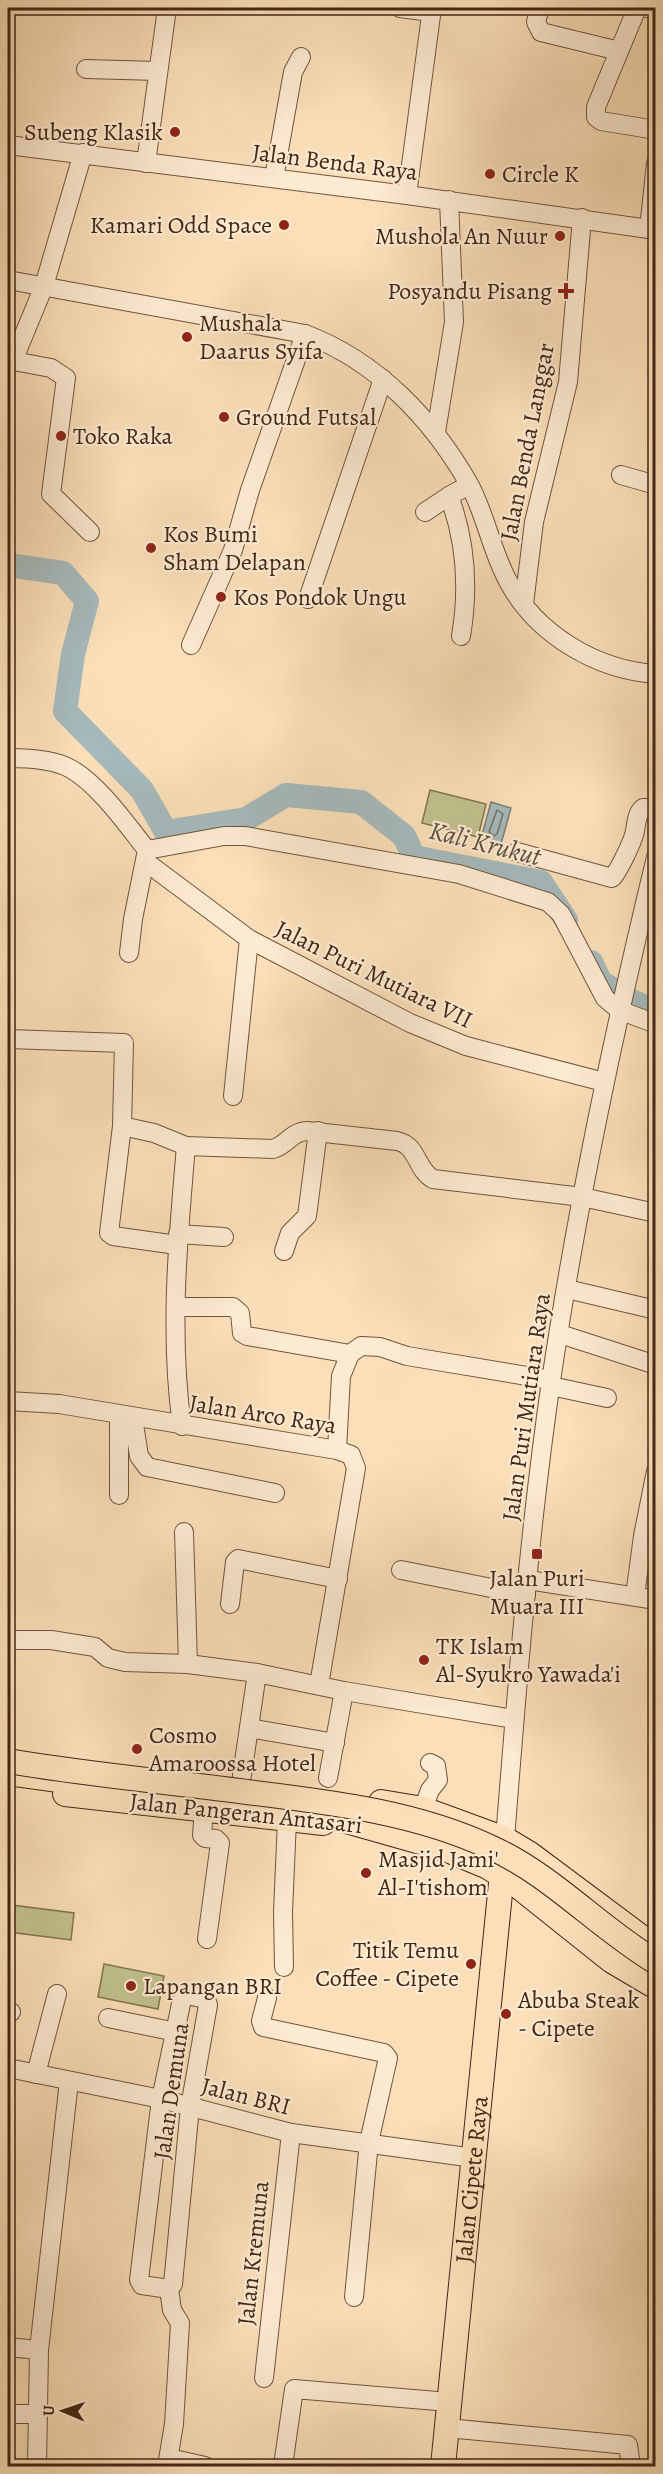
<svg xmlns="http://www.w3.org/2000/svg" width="663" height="2474" viewBox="0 0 663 2474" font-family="Alegreya,serif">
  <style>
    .green { fill: #c1c18d; stroke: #827452; stroke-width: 1.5 }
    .water { fill: #a5b9bb; stroke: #7d7e79; stroke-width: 1.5 }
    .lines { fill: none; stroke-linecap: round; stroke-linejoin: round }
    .shore { stroke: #747069; stroke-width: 1.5 }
    .river { stroke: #a5b9bb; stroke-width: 24 }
    .minor-casing { stroke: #70543f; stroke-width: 20 }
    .major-casing { stroke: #422617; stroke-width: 26 }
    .minor { stroke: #fcead1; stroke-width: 18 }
    .major { stroke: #fadfb8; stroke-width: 24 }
    .major-bridge-casing { stroke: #422617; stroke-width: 26; stroke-linecap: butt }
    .major-bridge { stroke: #fadfb8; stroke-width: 24 }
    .poi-dot { fill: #8f2418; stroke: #fcead1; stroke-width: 2 }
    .labels { text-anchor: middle; stroke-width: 4.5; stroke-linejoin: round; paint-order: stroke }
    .poi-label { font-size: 24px; fill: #422617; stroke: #fcead1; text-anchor: start }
    .street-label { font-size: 24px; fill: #422617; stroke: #fcead1 }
    .water-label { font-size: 26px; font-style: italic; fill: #5b4b40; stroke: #fcead1 }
  </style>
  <rect width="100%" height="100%" fill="#fadfb8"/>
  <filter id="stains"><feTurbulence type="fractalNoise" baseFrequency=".00333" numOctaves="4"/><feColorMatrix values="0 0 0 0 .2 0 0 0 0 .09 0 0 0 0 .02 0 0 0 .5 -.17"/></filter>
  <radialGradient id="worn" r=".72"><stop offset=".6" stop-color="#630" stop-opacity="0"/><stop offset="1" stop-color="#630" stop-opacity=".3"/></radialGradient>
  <g class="green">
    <polygon points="430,790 486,804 478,837 422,823"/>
    <polygon points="12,1905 74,1913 71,1940 9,1932"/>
    <polygon points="104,1964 164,1976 158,2009 98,1997"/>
  </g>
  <polygon class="water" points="491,802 511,808 501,844 481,839"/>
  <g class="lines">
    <polygon class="shore" points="497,810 503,814 497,834 494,836 489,832"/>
    <g class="river">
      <polyline points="8,565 63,573 87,601 73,654 65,711 142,790 166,832 246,819 286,795 361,802 404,836 414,857 541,882 566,920"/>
      <polyline points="591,962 600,981 625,998 656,1012"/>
    </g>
    <defs>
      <g id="minor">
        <polyline points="400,8 431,12"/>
        <polyline points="540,8 536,22 541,32 619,51"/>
        <polyline points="637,8 596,107 596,117 601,121 656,130"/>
        <polyline points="647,8 656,10"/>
        <polyline points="86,69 158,71"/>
        <polyline points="8,145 407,195 656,230"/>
        <polyline points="146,163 167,8"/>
        <polyline points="274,178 293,72 301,57"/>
        <polyline points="407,195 432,8"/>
        <polyline points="649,229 656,163"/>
        <path d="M8 280 305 334C377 361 432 419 469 484 486 515 491 550 508 581 536 634 596 670 656 674"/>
        <polyline points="8,360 51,368 66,378 51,494 90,532"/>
        <polyline points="13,361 44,286 83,153"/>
        <polyline points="436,432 454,322 449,200"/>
        <polyline points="621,475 656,485"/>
        <polyline points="425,512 449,496"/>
        <polyline points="308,599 383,379"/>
        <polyline points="524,604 534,522 568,382 582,218"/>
        <path d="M461 636C469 588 466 541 449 496L469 485"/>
        <polyline points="191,645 233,550 250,490 305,334"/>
        <path d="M8 758C27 758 54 759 71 769 99 785 127 825 147 850L133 919 129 953"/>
        <polyline points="147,850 224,836 245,836 459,874 548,902 561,914 605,998 619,1010 656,1024"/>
        <path d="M517 852 612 878C618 872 631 845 634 835 637 826 635 815 643 808H656"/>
        <polyline points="146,862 249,939 410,1023 466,1046 604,1082"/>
        <path d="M8 1039 124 1043 122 1126 154 1133 186 1146 273 1149C287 1145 291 1132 307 1131L397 1141C418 1145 416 1170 433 1179L582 1197 656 1213"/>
        <polyline points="233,1096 249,939"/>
        <polyline points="122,1126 109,1233 113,1236 177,1245"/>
        <polyline points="178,1234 224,1237"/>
        <polyline points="284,1251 290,1233 307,1216 318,1131"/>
        <polyline points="567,1289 656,1310"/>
        <polyline points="176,1307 233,1307 240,1313 242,1333 247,1336 350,1354 361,1346 380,1347 407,1356 551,1380"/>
        <polyline points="560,1334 656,1365"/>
        <polyline points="551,1386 607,1398"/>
        <polyline points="8,1401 59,1404 337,1450 351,1455 356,1468 319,1685"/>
        <polyline points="133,1418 139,1456 147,1467 275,1493"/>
        <path d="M182 1426C169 1333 178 1239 186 1146"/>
        <polyline points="337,1450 341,1376 350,1354"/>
        <polyline points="119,1495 119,1415"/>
        <polyline points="184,1532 188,1664"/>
        <polyline points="401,1570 526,1595"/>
        <polyline points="528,1580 656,1600"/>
        <polyline points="635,1596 643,1536 656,1471"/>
        <polyline points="230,1604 235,1562 238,1559 338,1579"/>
        <polyline points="8,1640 51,1640 95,1647 108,1658 125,1662 188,1664 257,1673 344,1691 514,1719"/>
        <polyline points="249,1728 335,1743"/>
        <polyline points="242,1775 257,1673"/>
        <polyline points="328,1778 344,1691"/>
        <polyline points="204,1808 202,1835 205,1838 216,1839 220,1843 207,1939"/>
        <polyline points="423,1809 430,1790 438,1780 436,1766 430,1763"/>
        <path d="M505 1839C517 1686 529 1533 551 1381 577 1205 614 1030 656 857"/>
        <polyline points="284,1967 283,1912 287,1820"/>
        <polygon points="186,1995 206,1999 208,2005 190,2107 173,2284 169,2289 142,2285 139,2280 161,2099 182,1999"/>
        <polyline points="267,1998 261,2021 263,2027 384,2053 388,2058 369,2142 354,2297"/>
        <polyline points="8,2011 11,2012"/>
        <polyline points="108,2018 176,2032"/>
        <polyline points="8,2068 161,2099 291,2133 474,2158"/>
        <polyline points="36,2074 57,1994"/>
        <polyline points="8,2347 39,2350"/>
        <polyline points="264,2378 291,2133"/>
        <polyline points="8,2414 38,2414"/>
        <polyline points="447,2428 628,2445 631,2466"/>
        <polyline points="169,2458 205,2466"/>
        <polyline points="37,2466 39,2350 69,2081"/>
        <polyline points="167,2466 174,2424 180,2323 172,2310 169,2289"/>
        <polyline points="283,2466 294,2389 449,2402"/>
      </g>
      <g id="major">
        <polyline points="8,1773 88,1784"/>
        <polyline points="65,1794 323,1823"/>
        <polyline points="381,1802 423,1809 505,1839 530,1854 656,1948"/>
        <polyline points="304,1809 445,1849 488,1867 518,1886 612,1961 656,1987"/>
        <path id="s1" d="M443 2466 503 1863"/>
      </g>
    </defs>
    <use href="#minor" class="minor-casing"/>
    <use href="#major" class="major-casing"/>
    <use href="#minor" class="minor"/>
    <use href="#major" class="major"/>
    <defs>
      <path id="major-bridge" d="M8 1761C90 1775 173 1782 255 1793 336 1803 418 1813 492 1848 553 1876 599 1928 656 1962"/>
    </defs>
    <use href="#major-bridge" class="major-bridge-casing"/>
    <use href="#major-bridge" class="major-bridge"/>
  </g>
  <g class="poi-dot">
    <circle cx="175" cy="132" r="6"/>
    <circle cx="490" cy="174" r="6"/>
    <circle cx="284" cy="225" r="6"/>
    <circle cx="560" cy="236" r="6"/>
    <path d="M563 282h6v6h6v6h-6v6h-6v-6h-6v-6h6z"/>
    <circle cx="187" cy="337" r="6"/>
    <circle cx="224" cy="417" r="6"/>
    <circle cx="61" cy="436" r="6"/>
    <circle cx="151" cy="548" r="6"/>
    <circle cx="221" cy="597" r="6"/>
    <rect x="531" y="1548" width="12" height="12" rx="3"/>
    <circle cx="424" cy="1660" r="6"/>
    <circle cx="137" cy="1749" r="6"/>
    <circle cx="366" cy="1873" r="6"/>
    <circle cx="471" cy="1964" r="6"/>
    <circle cx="131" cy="1986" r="6"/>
    <circle cx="506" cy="2014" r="6"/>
  </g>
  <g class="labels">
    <g class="poi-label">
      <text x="163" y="140" text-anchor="end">Subeng Klasik</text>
      <text x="502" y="182">Circle K</text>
      <text x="272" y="233" text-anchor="end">Kamari Odd Space</text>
      <text x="548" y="244" text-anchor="end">Mushola An Nuur</text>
      <text x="552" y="299" text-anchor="end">Posyandu Pisang</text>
      <text x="199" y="331">Mushala<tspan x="199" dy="28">Daarus Syifa</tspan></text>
      <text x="236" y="425">Ground Futsal</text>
      <text x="73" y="444">Toko Raka</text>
      <text x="163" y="542">Kos Bumi<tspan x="163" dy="28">Sham Delapan</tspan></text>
      <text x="233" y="605">Kos Pondok Ungu</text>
      <text x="537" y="1586" text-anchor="middle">Jalan Puri<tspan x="537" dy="28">Muara III</tspan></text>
      <text x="436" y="1654">TK Islam<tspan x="436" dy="28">Al-Syukro Yawada'i</tspan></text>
      <text x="149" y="1743">Cosmo<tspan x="149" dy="28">Amaroossa Hotel</tspan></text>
      <text x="378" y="1867">Masjid Jami'<tspan x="378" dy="28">Al-I'tishom</tspan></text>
      <text x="459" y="1958" text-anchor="end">Titik Temu<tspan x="459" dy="28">Coffee - Cipete</tspan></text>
      <text x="143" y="1994">Lapangan BRI</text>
      <text x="518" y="2008">Abuba Steak<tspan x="518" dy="28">- Cipete</tspan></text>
    </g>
    <g class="street-label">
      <text transform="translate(335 162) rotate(7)" y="8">Jalan Benda Raya</text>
      <text transform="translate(527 442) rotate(-79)" y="8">Jalan Benda Langgar</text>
      <text transform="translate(374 974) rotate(26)" y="8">Jalan Puri Mutiara VII</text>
      <text transform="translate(526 1407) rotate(-82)" y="8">Jalan Puri Mutiara Raya</text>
      <text transform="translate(263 1414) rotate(9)" y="8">Jalan Arco Raya</text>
      <text transform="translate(246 1813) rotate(6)" y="8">Jalan Pangeran Antasari</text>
      <text transform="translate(171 2091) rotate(-82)" y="8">Jalan Demuna</text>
      <text transform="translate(246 2096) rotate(14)" y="8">Jalan BRI</text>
      <text dy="8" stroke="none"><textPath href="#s1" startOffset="288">Jalan Cipete Raya</textPath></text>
      <text transform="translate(253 2253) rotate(-84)" y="8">Jalan Kremuna</text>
    </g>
    <g class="water-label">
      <text transform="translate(485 843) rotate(14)" y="9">Kali Krukut</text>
    </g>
  </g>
  <rect width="663" height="2474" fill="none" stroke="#fadfb8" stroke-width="30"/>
  <rect x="9" y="9" width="645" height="2456" fill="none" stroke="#422617" stroke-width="3"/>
  <rect x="15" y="15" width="633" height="2444" fill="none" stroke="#422617" stroke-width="1.5"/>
  <g transform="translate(63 2411) rotate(272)" stroke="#fcead1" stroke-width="4.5" paint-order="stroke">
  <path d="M0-4.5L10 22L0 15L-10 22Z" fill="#422617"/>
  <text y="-9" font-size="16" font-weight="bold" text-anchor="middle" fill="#422617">U</text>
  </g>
  <rect width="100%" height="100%" filter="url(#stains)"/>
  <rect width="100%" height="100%" fill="url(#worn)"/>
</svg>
